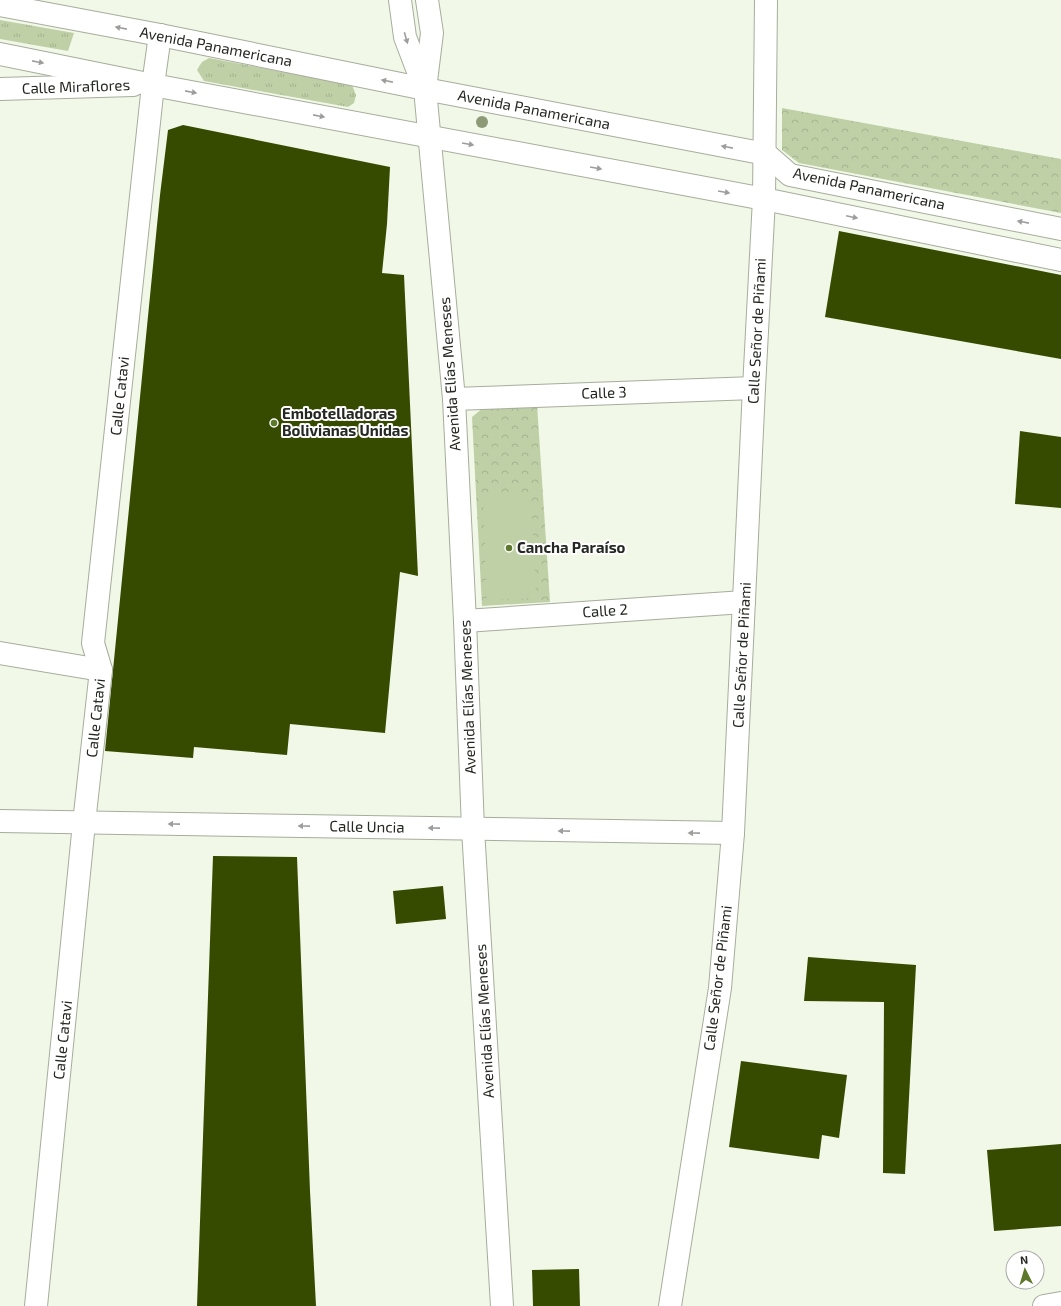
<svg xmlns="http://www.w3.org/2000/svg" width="1061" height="1306" viewBox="0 0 1061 1306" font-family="'Exo 2',sans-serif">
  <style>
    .grass { fill: url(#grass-tufts) }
    .park { fill: url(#park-crowns) }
    .garden { fill: #bfd0a6 }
    .building { fill: #364b00 }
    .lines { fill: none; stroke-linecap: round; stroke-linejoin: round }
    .minor-casing { stroke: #a6ad9d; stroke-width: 24 }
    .major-casing { stroke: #a6ad9d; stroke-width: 24 }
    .minor { stroke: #fff; stroke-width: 22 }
    .major { stroke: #fff; stroke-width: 22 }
    .tree { fill: #8d9977 }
    .oneway { fill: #9d9e9c }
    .poi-dot { fill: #5e782b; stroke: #fff; stroke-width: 1.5 }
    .labels { text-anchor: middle; stroke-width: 4; stroke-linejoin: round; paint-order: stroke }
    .street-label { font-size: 15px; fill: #252822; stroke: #fff }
    .poi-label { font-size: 15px; font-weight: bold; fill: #252822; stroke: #fff; text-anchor: start }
  </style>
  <defs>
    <pattern id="grass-tufts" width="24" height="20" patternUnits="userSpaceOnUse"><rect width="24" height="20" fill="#bfd0a6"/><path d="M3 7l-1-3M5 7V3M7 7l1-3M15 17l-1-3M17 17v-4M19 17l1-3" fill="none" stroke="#a4b38f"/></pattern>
    <pattern id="park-crowns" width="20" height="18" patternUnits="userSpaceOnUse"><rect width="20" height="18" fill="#bfd0a6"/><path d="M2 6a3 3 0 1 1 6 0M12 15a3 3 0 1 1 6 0" fill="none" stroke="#a4b38f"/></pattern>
  </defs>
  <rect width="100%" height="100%" fill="#f1f8e8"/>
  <g class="grass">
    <polygon points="0,20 74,33 68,51 0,39"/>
    <polygon points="209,58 352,85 356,95 354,103 348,107 204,81 197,70 202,62"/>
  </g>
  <g class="park">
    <polygon points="782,108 1061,159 1061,213 799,163 782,150"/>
    <polygon points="537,404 550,602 482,606 472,417 483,408"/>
  </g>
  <polygon class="garden" points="531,495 536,598 487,600 483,497"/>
  <g class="building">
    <polygon points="183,125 390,167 387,224 382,273 404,275 418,576 400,572 385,733 290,724 287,755 194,747 193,758 105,751 160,195 168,130"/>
    <polygon points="839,231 1061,275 1061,359 825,317"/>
    <polygon points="1020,431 1061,437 1061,508 1015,504"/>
    <polygon points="213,856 297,857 310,1191 316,1306 197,1306"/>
    <polygon points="443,886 446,919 396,924 393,891"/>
    <polygon points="808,957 916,965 905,1174 883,1173 884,1002 804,1001"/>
    <polygon points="741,1061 847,1075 839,1138 822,1135 819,1159 729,1147"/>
    <polygon points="1061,1144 1061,1226 994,1231 987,1150"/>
    <polygon points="579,1269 580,1306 533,1306 532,1270"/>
  </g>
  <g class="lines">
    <defs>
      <g id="minor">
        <polyline points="0,89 133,85"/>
        <polyline points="454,399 754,388"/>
        <polyline points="465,621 744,602"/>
        <polyline points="0,653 101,670"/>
        <polyline points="0,821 733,833"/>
        <polyline points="36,1306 84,823 101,670 93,643 153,85 160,35"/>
        <polyline points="670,1306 720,988 733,833 754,388 764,199 766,0"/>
        <polyline points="1044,1306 1061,1303"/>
      </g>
      <g id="major">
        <polyline points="400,0 405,37 424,87"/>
        <polyline points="427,0 432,33 425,89 454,399 465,621 473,829 502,1306"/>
        <polyline points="0,5 160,35 425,89 766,154 790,175 1061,229"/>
        <polyline points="0,54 153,85 764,199 1061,260"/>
      </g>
    </defs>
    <use href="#minor" class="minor-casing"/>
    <use href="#major" class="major-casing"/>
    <use href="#minor" class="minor"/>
    <use href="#major" class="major"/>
  </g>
  <circle class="tree" cx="482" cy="122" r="6"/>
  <defs><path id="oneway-solid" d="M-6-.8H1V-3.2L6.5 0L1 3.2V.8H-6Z"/></defs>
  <g class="oneway">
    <use href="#oneway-solid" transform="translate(121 28) rotate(-169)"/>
    <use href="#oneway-solid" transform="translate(406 38) rotate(74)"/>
    <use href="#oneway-solid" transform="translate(38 62) rotate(11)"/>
    <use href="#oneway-solid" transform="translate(387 81) rotate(-169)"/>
    <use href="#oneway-solid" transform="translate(191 92) rotate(11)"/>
    <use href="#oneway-solid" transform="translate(319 116) rotate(11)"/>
    <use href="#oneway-solid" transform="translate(468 144) rotate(10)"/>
    <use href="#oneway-solid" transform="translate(727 147) rotate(-169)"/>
    <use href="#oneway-solid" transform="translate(596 168) rotate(10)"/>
    <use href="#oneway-solid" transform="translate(724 192) rotate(10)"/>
    <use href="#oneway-solid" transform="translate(852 217) rotate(12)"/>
    <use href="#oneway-solid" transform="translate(1023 222) rotate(-169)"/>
    <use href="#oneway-solid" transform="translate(174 824) rotate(-179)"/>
    <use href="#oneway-solid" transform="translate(304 826) rotate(-179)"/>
    <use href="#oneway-solid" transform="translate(434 828) rotate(-179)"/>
    <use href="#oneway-solid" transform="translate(564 831) rotate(-179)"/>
    <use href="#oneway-solid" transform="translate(694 833) rotate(-179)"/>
  </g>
  <g class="poi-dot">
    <circle cx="274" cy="423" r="4"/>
    <circle cx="509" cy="548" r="4"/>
  </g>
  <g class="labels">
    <g class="street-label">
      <text transform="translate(216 47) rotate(11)" y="5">Avenida Panamericana</text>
      <text transform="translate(76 87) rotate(-2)" y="5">Calle Miraflores</text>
      <text transform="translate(534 110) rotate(11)" y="5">Avenida Panamericana</text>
      <text transform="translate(869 189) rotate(12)" y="5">Avenida Panamericana</text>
      <text transform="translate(757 331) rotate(-87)" y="5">Calle Señor de Piñami</text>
      <text transform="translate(450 374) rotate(-94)" y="5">Avenida Elías Meneses</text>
      <text transform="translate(604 393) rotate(-2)" y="5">Calle 3</text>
      <text transform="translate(120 396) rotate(-84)" y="5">Calle Catavi</text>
      <text transform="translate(605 611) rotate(-4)" y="5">Calle 2</text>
      <text transform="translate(742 655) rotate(-87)" y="5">Calle Señor de Piñami</text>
      <text transform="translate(468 697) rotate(-92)" y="5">Avenida Elías Meneses</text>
      <text transform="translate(96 718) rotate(-84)" y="5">Calle Catavi</text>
      <text transform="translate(367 827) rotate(1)" y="5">Calle Uncia</text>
      <text transform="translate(718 978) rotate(-83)" y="5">Calle Señor de Piñami</text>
      <text transform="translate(485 1021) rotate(-93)" y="5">Avenida Elías Meneses</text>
      <text transform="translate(63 1040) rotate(-84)" y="5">Calle Catavi</text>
    </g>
    <g class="poi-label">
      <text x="282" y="419">Embotelladoras<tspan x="282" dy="17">Bolivianas Unidas</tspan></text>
      <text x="517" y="553">Cancha Paraíso</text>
    </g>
  </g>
  <g transform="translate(1025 1270) rotate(355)"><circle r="19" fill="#ffffff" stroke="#a8a9a7"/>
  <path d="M0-3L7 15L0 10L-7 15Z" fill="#5e782b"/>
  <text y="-6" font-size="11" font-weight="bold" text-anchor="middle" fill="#252822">N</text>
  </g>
</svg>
